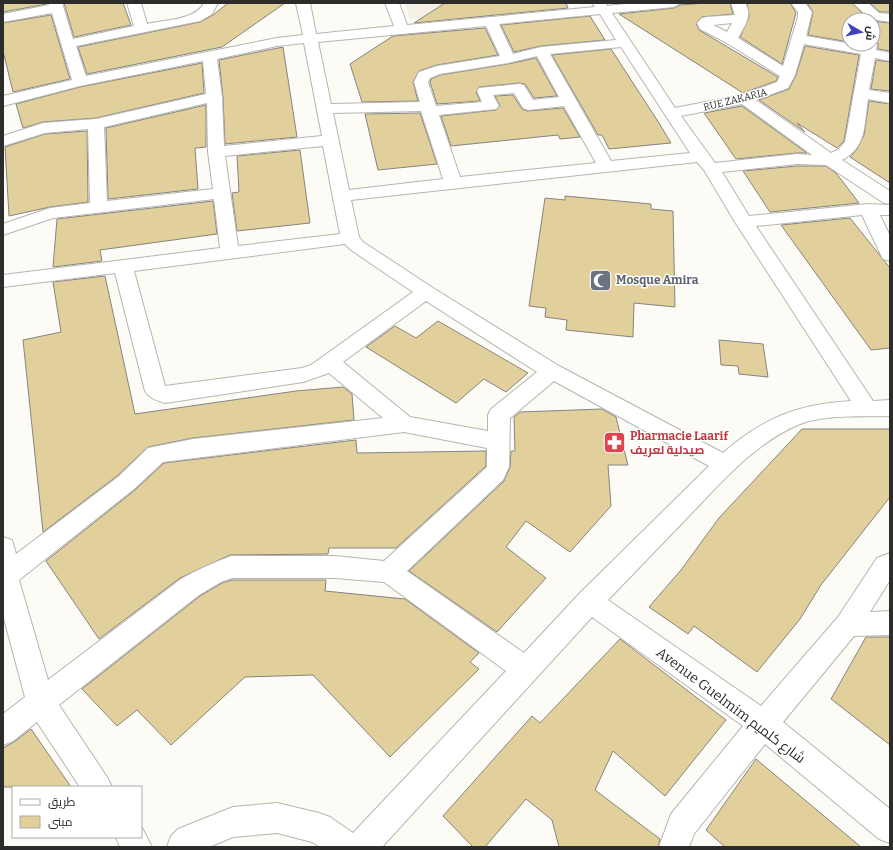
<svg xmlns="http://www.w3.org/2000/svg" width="893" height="850" viewBox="0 0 893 850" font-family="Bitter,Cairo,serif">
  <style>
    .built { fill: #f4f0e3 }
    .building { fill: #e1d09c; stroke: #86847f }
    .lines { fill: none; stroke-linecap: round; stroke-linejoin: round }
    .minor-casing { stroke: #b6b5b0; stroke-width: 2 }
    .minor { fill: #fff; fill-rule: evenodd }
    .labels { text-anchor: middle; stroke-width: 3; stroke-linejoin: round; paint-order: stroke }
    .far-street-label { font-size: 10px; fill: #2c2c2a; stroke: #fff }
    .worship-label { font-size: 12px; font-weight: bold; fill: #5b616d; stroke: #fff; text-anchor: start }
    .health-label { font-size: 12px; font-weight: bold; fill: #be3a42; stroke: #fff; text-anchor: start }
    .near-street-label { font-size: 14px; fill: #2c2c2a; stroke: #fff }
  </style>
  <rect width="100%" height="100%" fill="#fcfbf5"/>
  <polygon class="built" points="405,3 564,3 568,9 410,19"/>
  <g class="building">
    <polygon points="3,3 47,3 47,4 3,12"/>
    <polygon points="64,3 123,3 131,25 74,37"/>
    <polygon points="228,3 285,3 222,47 87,74 78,47 200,22 213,15"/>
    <polygon points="445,3 566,3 568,8 414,23"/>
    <polygon points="706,3 730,3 733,14 702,17 696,23 699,30 778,77 776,81 743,93 619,14 674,8 680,5"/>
    <polygon points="747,3 790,3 796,13 782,64 740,37 749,17"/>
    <polygon points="807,3 852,3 869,20 849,20 849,42 808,35 813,12"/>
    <polygon points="870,3 890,3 890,12 880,12"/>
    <polygon points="51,15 70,79 13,92 3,51 3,23"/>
    <polygon points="590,16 605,40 541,46 514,52 501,25"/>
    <polygon points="873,21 890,23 890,51 878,49 878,43 873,40"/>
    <polygon points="485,28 498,55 437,65 419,71 413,82 418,101 362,102 350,64 393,36"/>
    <polygon points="805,46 859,55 844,141 837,148 797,123 805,132 759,100 789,89 796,75"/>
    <polygon points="283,47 297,137 225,144 223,97 219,60"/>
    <polygon points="611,49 659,123 671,143 609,149 602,135 598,135 552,55"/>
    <polygon points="536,58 557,96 534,98 525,84 519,83 479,87 476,92 480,101 437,104 430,82 431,79 440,75 508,64"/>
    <polygon points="876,60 890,62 890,91 871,89"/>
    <polygon points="202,63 204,93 96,118 43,122 23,128 16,104 80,87"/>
    <polygon points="513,95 522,109 527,111 563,108 580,137 560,139 558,135 451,146 441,116 496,110 500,106 495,96"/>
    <polygon points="869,101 890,104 890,183 850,157 857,149 864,135"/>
    <polygon points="206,105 206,147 195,148 198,189 108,199 106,128"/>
    <polygon points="742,106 807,153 797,153 736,159 704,113"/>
    <polygon points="420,113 437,164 378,170 365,114"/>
    <polygon points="87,131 88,202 50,207 9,216 5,147 45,134"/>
    <polygon points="300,150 310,223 237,231 232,193 239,192 237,156"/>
    <polygon points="797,166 826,166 836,173 859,203 770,212 743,171"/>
    <polygon points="565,196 651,204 651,209 673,211 675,307 634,303 633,337 566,330 567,320 545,317 546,308 529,306 545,198 565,200"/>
    <polygon points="213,201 217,234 100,250 102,261 53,267 57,219"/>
    <polygon points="850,218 890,268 890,348 871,350 781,225"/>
    <polygon points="105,276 135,414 296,391 343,387 352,394 354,420 193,438 148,447 117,476 43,532 23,340 61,332 53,282"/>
    <polygon points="438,321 528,373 506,392 484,379 456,403 366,347 395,326 416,338"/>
    <polygon points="719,340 763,344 768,377 739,374 738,366 721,365"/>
    <polygon points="602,409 616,417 628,465 608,465 611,506 570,552 526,521 506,547 546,578 497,632 409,571 504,481 510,467 511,451 515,451 514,417 520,412"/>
    <polygon points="802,429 890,429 890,497 821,585 800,619 757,672 694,626 688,634 649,607 681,570 719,518"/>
    <polygon points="356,440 357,453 486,451 486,466 396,548 329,548 328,554 230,555 180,578 99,639 46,561 135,490 164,463"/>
    <polygon points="232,580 326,580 325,591 405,599 479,653 470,662 479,669 390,757 313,675 245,677 171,745 137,710 117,726 82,689 200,596 222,583"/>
    <polygon points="866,637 890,637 890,745 831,699"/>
    <polygon points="620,639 726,720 665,796 613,751 595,790 660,839 658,847 559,847 552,820 526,799 485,847 473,847 443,816 532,716 540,723"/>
    <polygon points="31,729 71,787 3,787 3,748 14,742"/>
    <polygon points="756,759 861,847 725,847 706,830"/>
  </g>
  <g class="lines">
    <defs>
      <g id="minor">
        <path d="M48 3H62L73 39 134 26 127 3H141L147 24C164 20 196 20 204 3H218L212 14 200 21 76 46 86 76 277 38 303 35 296 3H310L316 34 394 26 385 3H399L407 25 595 7 592 3H606L607 6 634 3H681L674 7 612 13 675 108 741 95 777 82 780 76 725 42 700 29 697 23 702 18 707 17 735 15 731 3H745C753 15 744 27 738 38L783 66 798 17V12L791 3H805L812 12 806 36 863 46V44H873V41L877 44 876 50 890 53V61L875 58 869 90 890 93V103L868 99C864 125 867 147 842 160L890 191V204L884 203 826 165 797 164 722 172 749 216 868 204 890 205V215H880L890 236V261L883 259 881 255 862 215 756 226 873 401 890 400V416C861 417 827 414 800 424 754 443 720 484 686 519 660 546 634 573 608 600L761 706 838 617 877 558 890 553V580L870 612 890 611V635L854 636 783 722 890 809V843L879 839 765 744 694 834 689 847H659L671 814 743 726 592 617 382 847H320L312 842 277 833 233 837 209 847H167L171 836 178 829 233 807 277 803 319 813 330 817 353 833 506 671 384 582 335 578H232L221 582 199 595 59 705 107 777 112 787H80L37 722 13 741 3 745V714L25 697 3 615V537L12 540 16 554 118 477 148 448 193 439 383 418 329 373 303 382 165 403C157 400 150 399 145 391L115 273 3 287V275L220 248 214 199 53 218 3 235V224L50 208 90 203 88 129 45 133 3 146V136L43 123 96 119 206 94 203 61 80 86 3 106V96L72 80 52 13 3 22V14L49 5ZM600 14 616 40 541 47 513 54 499 24ZM732 23 727 32 713 25ZM486 26 500 56 437 66 419 72 414 82 420 102 331 104 318 42ZM304 43 322 136 224 146 222 97 217 59 277 46ZM804 44 861 54 845 142 839 149 831 153 756 100 788 88 795 75ZM621 47 690 153 611 161 550 54ZM537 56 559 97 533 100 524 85 519 84 479 88 477 91 482 102 436 106 428 82 430 78 440 74 508 63ZM514 93 523 108 528 110 564 106 596 163 460 177 439 115 496 109 499 106 493 95ZM207 103 208 152 213 189 107 201 104 127ZM742 104 812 155 797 154 715 163 681 116ZM421 111 443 179 349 190 333 113ZM323 146 340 234 238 246 225 156ZM697 162 704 170 735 222 851 401C798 404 763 418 723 453L559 366 433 288 363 242 359 237 351 200ZM345 244 351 250 413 292 311 365 302 368 165 386 134 271ZM426 301 537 372 491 409 488 415V431L410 417 343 362ZM554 381 709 466 580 593 524 653 407 571 503 480 509 467 510 418ZM404 432 487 448V467L384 561 335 556H231C213 563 197 570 181 579L48 680 19 580 134 489 163 462Z"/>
        <polygon points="853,3 868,3 879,13 890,14 890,22 870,19"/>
        <polygon points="141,826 152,847 120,847 116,837 141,837"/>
      </g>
    </defs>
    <use href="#minor" class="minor-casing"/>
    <use href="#minor" class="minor"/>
  </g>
  <defs>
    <symbol id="mosque-square" viewBox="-11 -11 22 22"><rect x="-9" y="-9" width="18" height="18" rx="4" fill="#6b7280" stroke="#fff"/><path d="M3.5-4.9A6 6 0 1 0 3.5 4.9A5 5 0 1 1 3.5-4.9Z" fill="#fff"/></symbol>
    <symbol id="pharmacy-square" viewBox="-11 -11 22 22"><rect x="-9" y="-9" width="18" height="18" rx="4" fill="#e0444e" stroke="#fff"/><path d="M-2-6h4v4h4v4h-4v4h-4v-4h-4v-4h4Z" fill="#fff"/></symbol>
  </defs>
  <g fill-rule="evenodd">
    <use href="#mosque-square" x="588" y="268" width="25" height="25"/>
    <use href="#pharmacy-square" x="602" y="430" width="25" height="25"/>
  </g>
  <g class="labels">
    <g class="far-street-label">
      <text transform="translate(735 99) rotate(-14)" y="4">RUE ZAKARIA</text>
    </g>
    <g class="worship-label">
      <text x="616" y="284">Mosque Amira</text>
    </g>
    <g class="health-label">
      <text x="630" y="440">Pharmacie Laarif<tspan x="630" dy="14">صيدلية لعريف</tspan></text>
    </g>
    <g class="near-street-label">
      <text transform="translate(731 705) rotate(37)" y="5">Avenue Guelmim شارع كلميم</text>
    </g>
  </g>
  <rect width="893" height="850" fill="none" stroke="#2c2c2a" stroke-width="8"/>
  <rect x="12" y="786" width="130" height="52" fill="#ffffff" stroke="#ababaa"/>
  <rect x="20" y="799" width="20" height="6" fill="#ffffff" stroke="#ababaa"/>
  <text x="48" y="806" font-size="12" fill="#2c2c2a">طريق</text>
  <rect x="20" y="816" width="20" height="12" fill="#e1d09c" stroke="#ababaa"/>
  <text x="48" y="826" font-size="12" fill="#2c2c2a">مبنى</text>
  <g transform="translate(861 32) rotate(99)"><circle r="19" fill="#ffffff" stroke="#ababaa"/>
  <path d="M0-3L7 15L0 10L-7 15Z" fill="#3f43b8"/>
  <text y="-6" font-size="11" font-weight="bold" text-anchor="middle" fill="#2c2c2a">ش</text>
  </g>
</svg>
